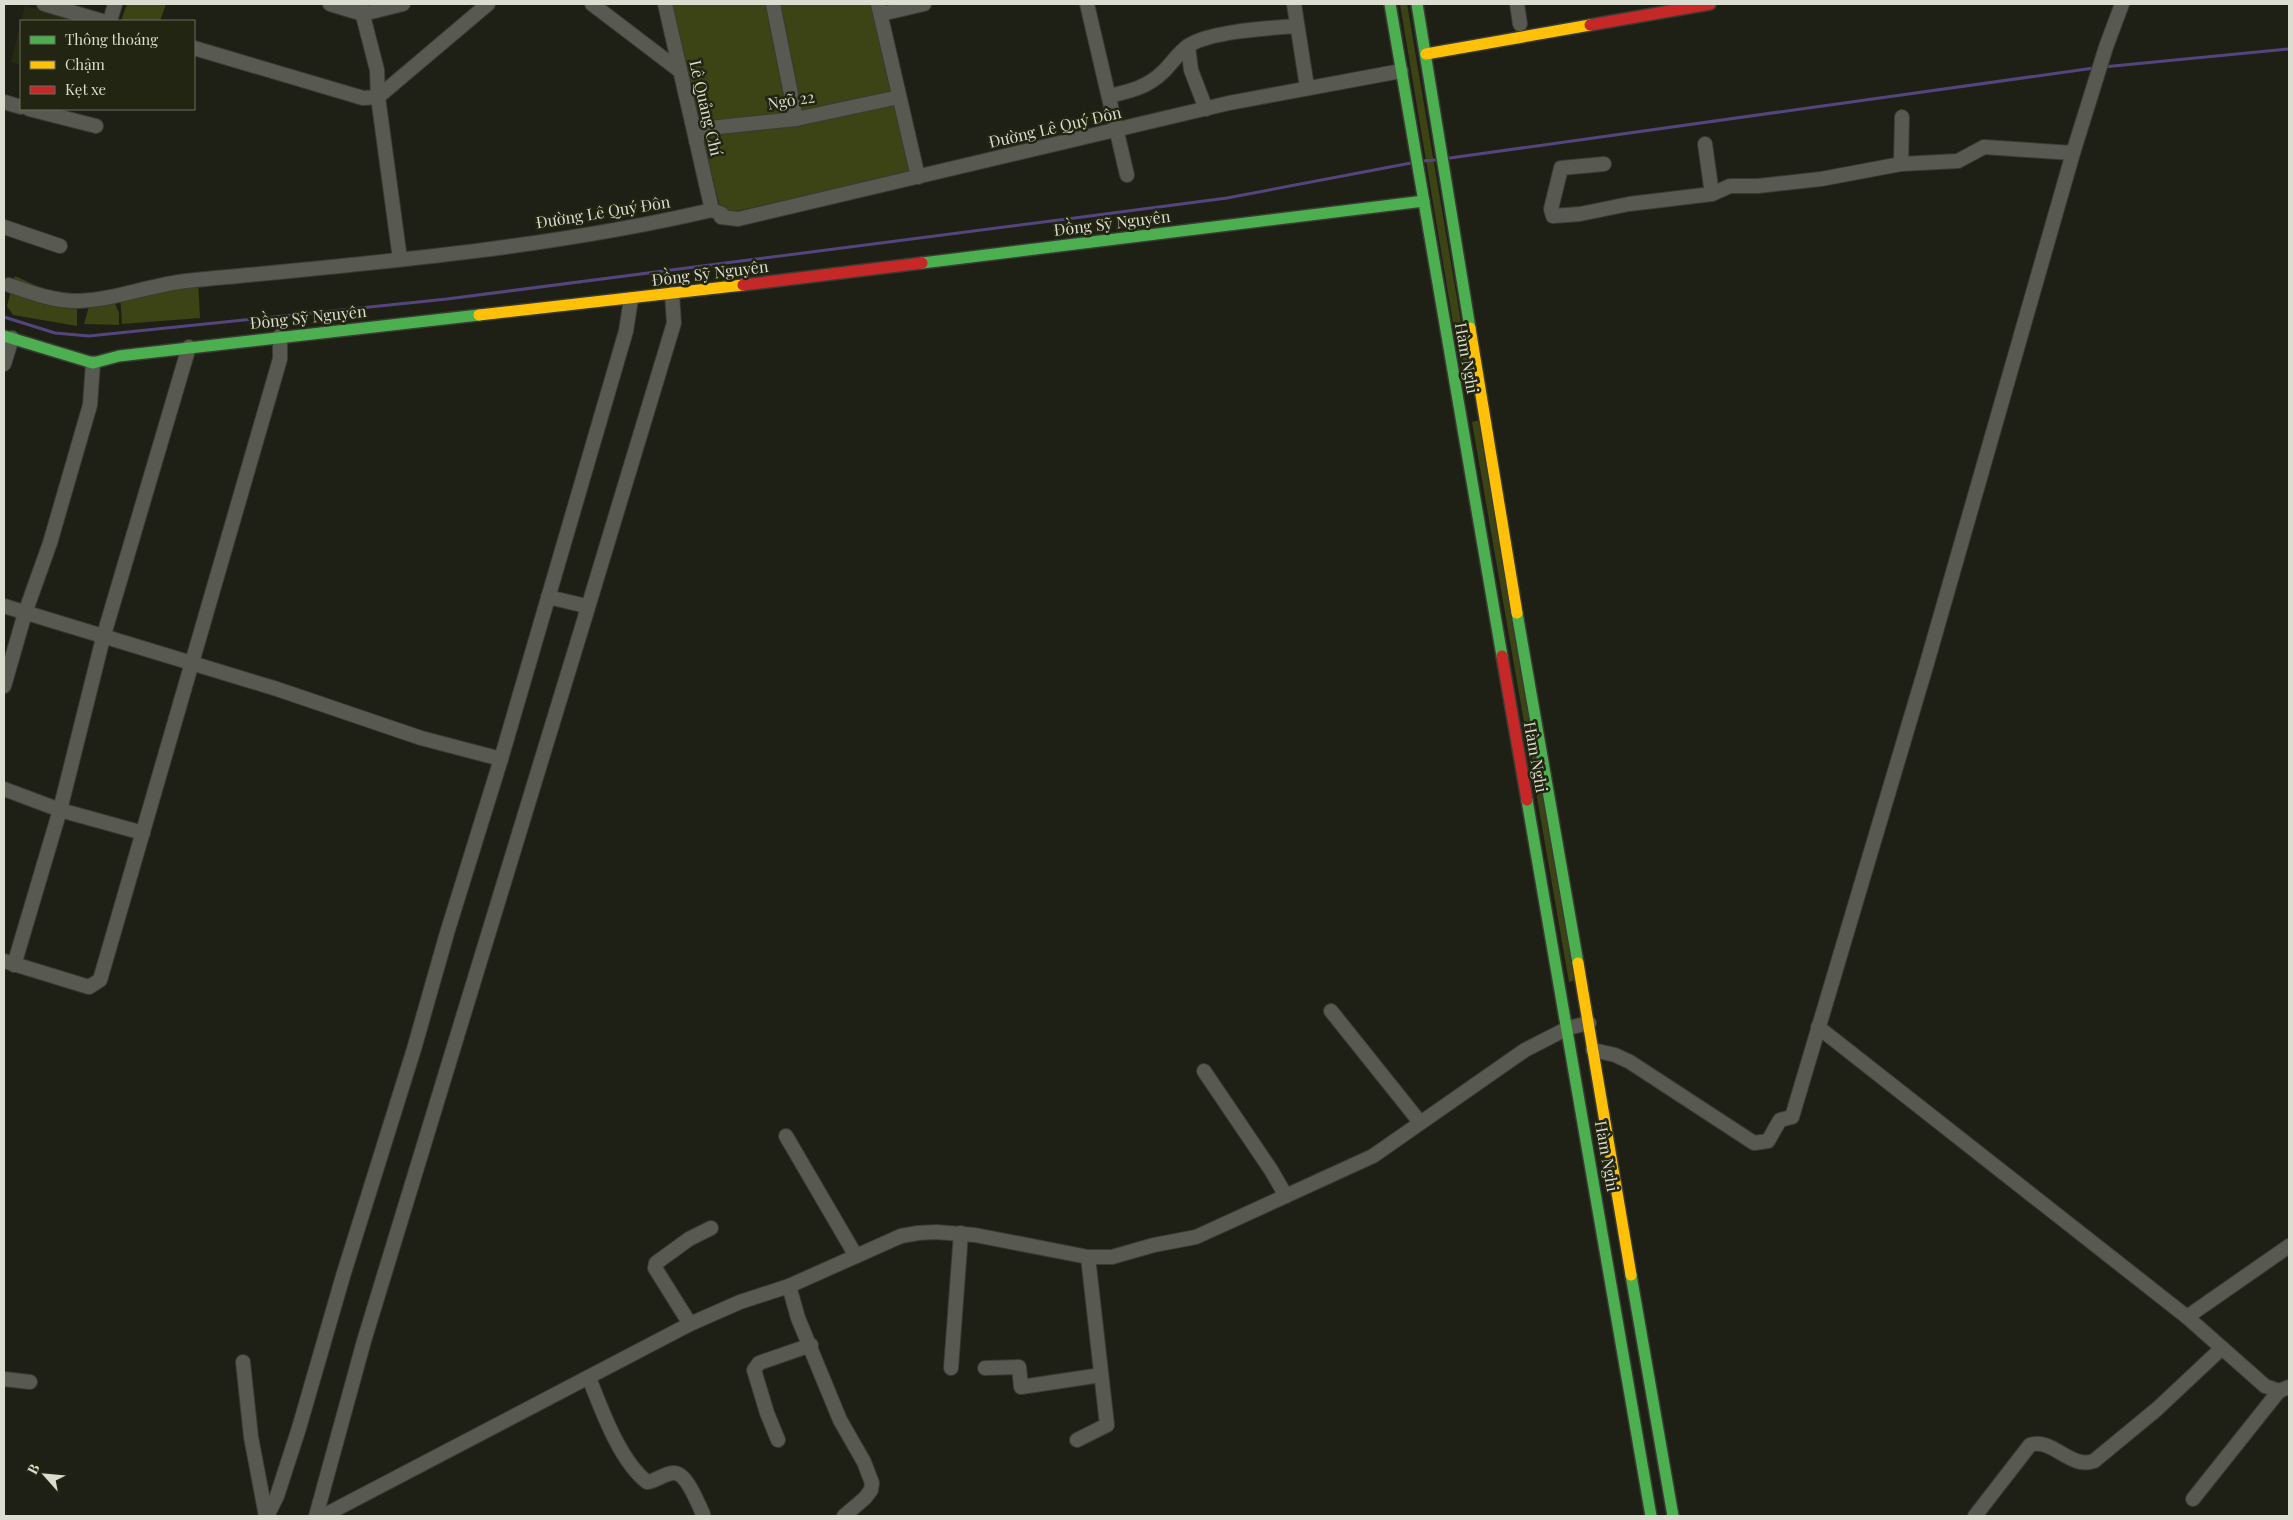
<svg xmlns="http://www.w3.org/2000/svg" width="2293" height="1520" viewBox="0 0 2293 1520" font-family="'Playfair Display',serif">
  <style>
    .built { fill: #272a12 }
    .green { fill: #3c4314 }
    .lines { fill: none; stroke-linecap: round; stroke-linejoin: round }
    .stream { stroke: #55457f; stroke-width: 3 }
    .street-casing { stroke: #3a3b34; stroke-width: 16 }
    .fast-casing { stroke: #3a3b34; stroke-width: 14 }
    .slow-casing { stroke: #3a3b34; stroke-width: 14 }
    .jam-casing { stroke: #3a3b34; stroke-width: 14 }
    .street { stroke: #585a52; stroke-width: 14 }
    .fast { stroke: #4caf50; stroke-width: 11 }
    .slow { stroke: #ffc107; stroke-width: 11 }
    .jam { stroke: #c62828; stroke-width: 11 }
    .labels { text-anchor: middle; stroke-width: 5; stroke-linejoin: round; paint-order: stroke }
    .street-label { font-size: 16px; fill: #dbddd1; stroke: #222511 }
  </style>
  <rect width="100%" height="100%" fill="#1e2016"/>
  <polygon class="built" points="25,6 80,21 21,21 21,65 11,62"/>
  <g class="green">
    <polygon points="127,4 166,4 160,21 121,21"/>
    <polygon points="665,4 876,4 911,174 722,214"/>
    <polygon points="1400,4 1407,4 1472,387 1464,389"/>
    <polygon points="15,276 77,304 77,326 13,315 7,306"/>
    <polygon points="198,281 200,318 122,324 120,295"/>
    <polygon points="91,299 114,301 119,313 119,325 84,324"/>
    <polygon points="1480,420 1576,980 1569,982 1472,422"/>
  </g>
  <g class="lines">
    <g class="stream">
      <polyline points="2103,67 2289,49"/>
      <polyline points="1450,158 2094,68"/>
      <polyline points="1422,161 1436,160"/>
      <polyline points="4,317 55,333 89,336 447,299 1067,219 1227,198 1411,163"/>
    </g>
    <defs>
      <g id="street">
        <polyline points="44,4 102,21"/>
        <polyline points="330,4 363,14 403,4"/>
        <polyline points="360,4 377,70 378,97 400,259"/>
        <polyline points="592,4 680,71"/>
        <polyline points="665,4 712,210 722,214 721,217 738,219 1229,103 1401,71"/>
        <polyline points="773,4 796,119"/>
        <polyline points="878,4 918,177"/>
        <polyline points="1087,4 1127,175"/>
        <polyline points="1294,4 1307,87"/>
        <polyline points="1517,4 1520,24"/>
        <polyline points="881,14 924,4"/>
        <polyline points="110,21 115,4"/>
        <polyline points="1188,46 1191,70 1206,109"/>
        <polyline points="194,48 363,98 378,97"/>
        <path d="M1109 96C1131 91 1148 87 1164 71 1172 63 1178 53 1188 46 1210 31 1270 28 1297 26"/>
        <polyline points="378,97 488,4"/>
        <polyline points="4,102 21,107"/>
        <polyline points="29,109 96,126"/>
        <polyline points="1902,117 1901,164 1958,161 1984,147 2073,153 2106,47 2122,4"/>
        <polyline points="696,141 700,129 796,119 899,97"/>
        <polyline points="1604,164 1561,168 1551,209 1553,216 1580,214 1629,204 1712,194 1705,144"/>
        <polyline points="1712,194 1730,186 1758,186 1821,179 1901,164"/>
        <polyline points="4,227 60,246"/>
        <path d="M9 285C32 293 53 301 78 301 114 300 150 285 186 281 361 264 540 250 712 210"/>
        <polyline points="4,364 12,338"/>
        <polyline points="4,606 277,689 421,738 501,759"/>
        <polyline points="586,614 674,323 672,294"/>
        <polyline points="4,686 25,613 50,543 90,405 93,363"/>
        <polyline points="4,789 60,810 143,833"/>
        <polyline points="4,961 89,987 100,980 280,359 280,336"/>
        <polyline points="14,965 60,810 103,638 189,347"/>
        <polyline points="1331,1011 1419,1121"/>
        <polyline points="1818,1027 2187,1317 2265,1386 2279,1391 2289,1387"/>
        <polyline points="1593,1050 1615,1055 1630,1062 1754,1143 1768,1141 1780,1120 1792,1117 1927,663 2073,153"/>
        <polyline points="1204,1071 1271,1170 1286,1196"/>
        <polyline points="786,1136 856,1256"/>
        <polyline points="789,1286 798,1318 840,1420 864,1462 872,1483 871,1490 865,1498 844,1516"/>
        <polyline points="2187,1317 2289,1246"/>
        <polyline points="690,1324 655,1268 656,1263 689,1239 711,1228"/>
        <polyline points="243,1362 251,1437 266,1516"/>
        <polyline points="951,1368 961,1233"/>
        <polyline points="985,1368 1019,1367 1021,1387 1101,1375"/>
        <path d="M589 1378C602 1410 619 1460 647 1482 657 1481 664 1473 674 1473 687 1473 698 1504 703 1514"/>
        <polyline points="4,1379 30,1382"/>
        <polyline points="778,1440 767,1413 754,1370 759,1363 811,1345"/>
        <polyline points="1077,1440 1107,1425 1088,1257"/>
        <polyline points="2193,1499 2279,1391"/>
        <polyline points="267,1516 277,1496 299,1428 343,1276 414,1049 447,933 501,759 626,331 631,299"/>
        <polyline points="316,1516 364,1341 586,614 585,607 582,605 548,597"/>
        <polyline points="323,1516 690,1324 740,1302 789,1286 901,1236 918,1233 936,1232 975,1235 1088,1257 1112,1257 1154,1245 1196,1237 1373,1156 1525,1050 1568,1028 1589,1023"/>
        <path d="M1975 1516 2030 1445C2052 1437 2071 1470 2094 1461L2157 1409 2222 1348"/>
      </g>
      <g id="fast">
        <polyline points="1390,4 1502,656"/>
        <polyline points="1417,4 1470,328"/>
        <polyline points="922,263 1424,201"/>
        <polyline points="4,336 93,363 119,356 479,315"/>
        <polyline points="1517,613 1578,963"/>
        <polyline points="1527,800 1651,1516"/>
        <polyline points="1631,1275 1673,1516"/>
      </g>
      <g id="slow">
        <polyline points="1426,54 1590,25"/>
        <polyline points="479,315 743,285"/>
        <polyline points="1470,328 1517,613"/>
        <polyline points="1578,963 1631,1275"/>
      </g>
      <g id="jam">
        <polyline points="1590,25 1710,4"/>
        <polyline points="743,285 922,263"/>
        <polyline points="1502,656 1527,800"/>
      </g>
    </defs>
    <use href="#street" class="street-casing"/>
    <use href="#fast" class="fast-casing"/>
    <use href="#slow" class="slow-casing"/>
    <use href="#jam" class="jam-casing"/>
    <use href="#street" class="street"/>
    <use href="#fast" class="fast"/>
    <use href="#slow" class="slow"/>
    <use href="#jam" class="jam"/>
  </g>
  <g class="labels">
    <g class="street-label">
      <text transform="translate(791 100) rotate(-9)" y="6">Ngõ 22</text>
      <text transform="translate(706 108) rotate(77)" y="6">Lê Quảng Chí</text>
      <text transform="translate(1055 127) rotate(-13)" y="6">Đường Lê Quý Đôn</text>
      <text transform="translate(603 212) rotate(-9)" y="6">Đường Lê Quý Đôn</text>
      <text transform="translate(1112 223) rotate(-7)" y="6">Đồng Sỹ Nguyên</text>
      <text transform="translate(710 273) rotate(-7)" y="6">Đồng Sỹ Nguyên</text>
      <text transform="translate(308 317) rotate(-6)" y="6">Đồng Sỹ Nguyên</text>
      <text transform="translate(1467 358) rotate(80)" y="6">Hàm Nghi</text>
      <text transform="translate(1536 757) rotate(80)" y="6">Hàm Nghi</text>
      <text transform="translate(1607 1156) rotate(80)" y="6">Hàm Nghi</text>
    </g>
  </g>
  <rect width="2293" height="1520" fill="none" stroke="#dbddd1" stroke-width="10"/>
  <rect x="20" y="20" width="175" height="90" fill="#222511" stroke="#6c6f5e"/>
  <rect x="30" y="36" width="25" height="8" fill="#4caf50" stroke="#6c6f5e"/>
  <text x="65" y="45" font-size="15" fill="#dbddd1">Thông thoáng</text>
  <rect x="30" y="61" width="25" height="8" fill="#ffc107" stroke="#6c6f5e"/>
  <text x="65" y="70" font-size="15" fill="#dbddd1">Chậm</text>
  <rect x="30" y="86" width="25" height="8" fill="#c62828" stroke="#6c6f5e"/>
  <text x="65" y="95" font-size="15" fill="#dbddd1">Kẹt xe</text>
  <g transform="translate(45 1475) rotate(297)" stroke="#222511" stroke-width="4" paint-order="stroke">
  <path d="M0-4L9 19L0 12L-9 19Z" fill="#dbddd1"/>
  <text y="-8" font-size="14" font-weight="bold" text-anchor="middle" fill="#dbddd1">B</text>
  </g>
</svg>
